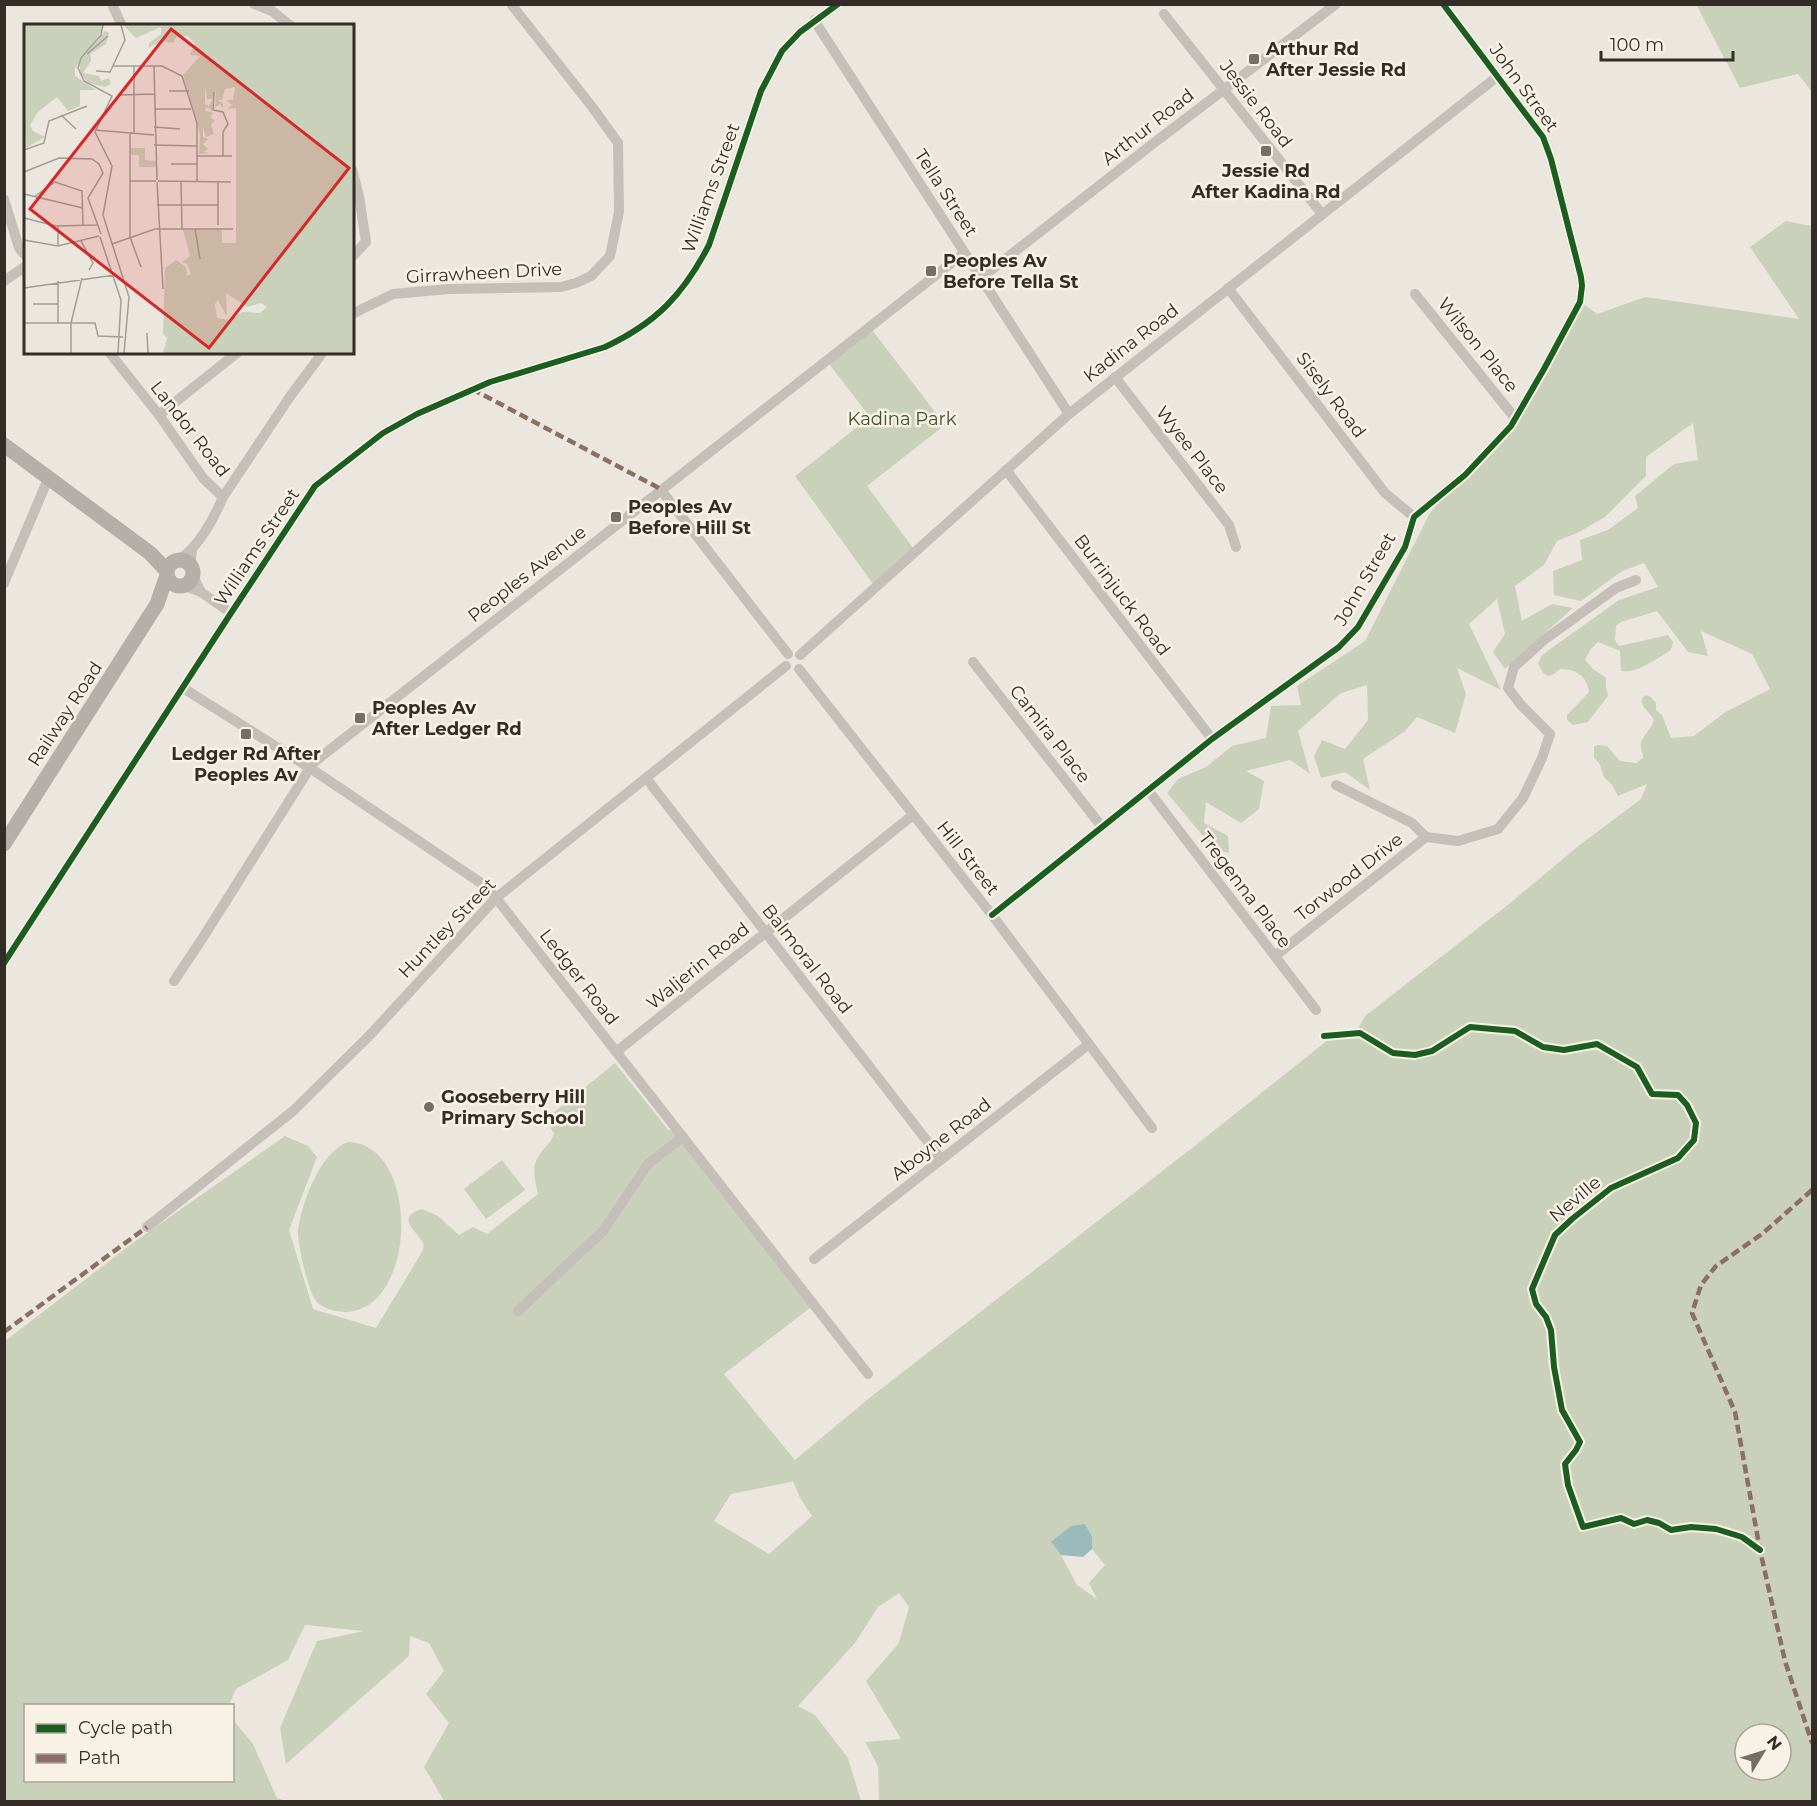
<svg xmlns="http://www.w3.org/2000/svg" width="1817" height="1806" viewBox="0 0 1817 1806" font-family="Montserrat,sans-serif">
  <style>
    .green { fill: #cad1ba; fill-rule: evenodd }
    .water { fill: #9dbabb }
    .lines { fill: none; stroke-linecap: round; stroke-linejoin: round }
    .street { stroke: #c4bfb9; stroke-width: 10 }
    .secondary { stroke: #b5afa9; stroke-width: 15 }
    .quiet { stroke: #8d6e63; stroke-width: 4.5; stroke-dasharray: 9 4.5; stroke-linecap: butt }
    .cycleway-casing { stroke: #f8f2e6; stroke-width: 10 }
    .cycleway { stroke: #1b5e20; stroke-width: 6 }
    .poi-dot { fill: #746e67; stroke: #f8f2e6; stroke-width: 2 }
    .labels { text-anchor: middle; stroke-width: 5; stroke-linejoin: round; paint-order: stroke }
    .poi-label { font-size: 18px; font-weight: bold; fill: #342d27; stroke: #f8f2e6; text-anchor: start }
    .street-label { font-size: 18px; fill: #342d27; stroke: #f8f2e6 }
    .park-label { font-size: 18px; fill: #40522c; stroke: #f8f2e6 }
    .inset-road { fill: none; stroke: #a29d95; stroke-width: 1.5 }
    .view { fill: #d62828; fill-opacity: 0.15; stroke: #d62828; stroke-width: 3 }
    .inset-edge { fill: none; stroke: #342d27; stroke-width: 3 }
  </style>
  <rect width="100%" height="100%" fill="#ebe7df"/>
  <g class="green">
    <polygon points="1695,5 1812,5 1812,92 1798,74 1740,88 1697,6"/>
    <path d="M1786 221 1812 226V1801H879L878 1766 865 1742 901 1739 866 1681 899 1643 909 1607 899 1593 878 1607 855 1643 798 1706 815 1715 848 1758 861 1801H444L424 1767 449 1723 426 1694 444 1671 429 1643 410 1636 409 1656 286 1764 280 1728 317 1641 364 1631 305 1625 288 1660 236 1689 229 1705 26 1706V1780H232L233 1720 253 1744 277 1798 286 1801 5 1802V1341L130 1245 285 1136 308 1146 317 1157 289 1230 313 1309 376 1328 422 1252C423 1248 424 1247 423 1243 419 1232 393 1218 422 1209L438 1216 459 1235 473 1227 487 1234 538 1194C536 1183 531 1170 537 1159 541 1150 550 1145 554 1134L546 1119 615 1063 669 1131 674 1126 814 1305 724 1374 795 1460 868 1399 1192 1148 1328 1040 1345 1034 1353 1037 1365 1016 1509 904 1577 847 1641 799 1647 784 1618 796 1612 785 1604 777 1600 765 1594 757V747L1597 745 1607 746 1620 761 1636 763 1643 758C1643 753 1640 748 1641 743 1643 736 1651 729 1654 720 1650 712 1640 707 1642 698L1646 695 1651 697 1656 703V710L1662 715 1671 738 1694 736 1724 713 1770 689 1752 654 1701 631 1708 656 1688 652 1657 611 1621 622 1616 626 1615 640 1619 646 1668 635 1673 642 1671 650C1657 658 1638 674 1621 671L1620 651 1598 642 1591 649 1585 660 1593 669 1606 678V687L1608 696 1588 722 1573 725 1567 720V715L1589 692C1587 676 1576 669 1560 669L1554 674 1548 676 1543 673 1538 664 1542 655 1619 600 1658 587 1644 563 1622 571 1581 601 1554 595 1553 571 1582 560 1580 540 1608 530 1638 508 1635 496 1674 464 1698 460 1693 423 1646 457V476L1605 517 1577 533 1557 541 1544 565 1515 586 1522 621 1552 604 1573 608 1505 669 1493 652 1505 634 1497 599 1469 624 1501 690 1457 668 1466 694 1455 733 1417 717 1404 732 1363 759 1370 790 1345 772 1321 778 1314 756 1322 740 1345 749 1368 720 1367 685 1341 693 1298 731 1310 774 1290 760 1246 771 1264 781 1259 809 1241 823 1206 802 1204 823 1228 836 1229 853 1214 849 1167 793 1178 779 1206 767 1232 746 1266 738 1271 706 1301 705 1297 686 1365 641 1430 513 1443 498 1509 431 1585 305 1597 314 1645 297 1799 319 1750 247ZM793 1481 800 1498 812 1516 769 1554 714 1521 731 1494 786 1483ZM1092 1537V1549L1105 1565 1089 1583 1097 1599 1077 1585 1061 1555 1051 1542ZM1745 1734H1781V1770H1745Z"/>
    <polygon points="869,326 945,425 867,486 916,552 876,588 795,476 870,417 826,360"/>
    <path d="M348 1142C420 1143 419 1310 345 1312 335 1312 322 1308 316 1301 308 1291 297 1243 298 1230 302 1202 320 1152 348 1142Z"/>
    <polygon points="502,1160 525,1190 486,1219 464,1189"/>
  </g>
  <polygon class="water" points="1085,1524 1092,1537 1092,1549 1083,1557 1061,1555 1051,1542 1071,1526"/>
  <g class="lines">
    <g class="street">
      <polyline points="112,4 122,26"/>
      <polyline points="254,4 272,11 291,26"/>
      <polyline points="1164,14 1322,214"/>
      <polyline points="814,20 1069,414"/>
      <polyline points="352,169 359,196 366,242 352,257"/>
      <polyline points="4,199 19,248 26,256"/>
      <polyline points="981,278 1150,146 1336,4"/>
      <polyline points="4,281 26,266"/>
      <polyline points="1228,288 1385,493 1414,517"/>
      <polyline points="1415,294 1515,418"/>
      <polyline points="352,314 393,294 449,289 561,287 576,283 591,276 610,256 619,212 618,143 593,108 511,4"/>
      <polyline points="109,352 159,415 203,478 223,497"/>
      <polyline points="1115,377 1229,525 1236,547"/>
      <polyline points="159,415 238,352"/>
      <polyline points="1006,470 1212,739"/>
      <polyline points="661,490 788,654"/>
      <path d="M179 560C200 545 213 520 223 497L289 398 323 352"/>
      <polyline points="190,566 192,551"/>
      <polyline points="192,574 201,592"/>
      <polyline points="4,583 48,479"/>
      <polyline points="183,585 201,592 231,613"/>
      <polyline points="800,655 1069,414 1498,76"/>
      <polyline points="973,662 1102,827"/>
      <polyline points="799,669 992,915 1152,1128"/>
      <polyline points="183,688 310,768 484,885 496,898 868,1374"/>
      <polyline points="646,778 941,1159"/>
      <polyline points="1336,785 1412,823 1426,837"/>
      <polyline points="1148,790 1316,1010"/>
      <polyline points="992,915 1212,739 1339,647 1358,627 1405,547 1414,517 1465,475 1511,426 1544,369 1580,302 1582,286 1581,277 1551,159 1543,137 1443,4"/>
      <polyline points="1275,956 1426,837 1458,841 1498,829 1523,798 1542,758 1550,734 1521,705 1508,688 1514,667 1544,640 1616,588 1636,580"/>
      <path d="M4 963 231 613 315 486 383 433 417 414 490 382 605 347C656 323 683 295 709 245L761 91 782 51 800 32 838 4"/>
      <polyline points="174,981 202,939 313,763 964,253"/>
      <polyline points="616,1052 913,815"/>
      <polyline points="147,1227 293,1111 370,1035 496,898 786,666"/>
      <polyline points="814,1259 1089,1044"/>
      <polyline points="518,1311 603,1231 648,1164 683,1137"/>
    </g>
    <g class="secondary">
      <polyline points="4,445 150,553 167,571"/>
      <circle cx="180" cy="573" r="13"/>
      <polyline points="4,844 157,604 167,575"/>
    </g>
    <g class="quiet">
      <polyline points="472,389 657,487 661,490"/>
      <polyline points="1812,1190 1762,1234 1716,1266 1701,1285 1692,1313 1735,1412 1760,1550 1785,1661 1812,1743"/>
      <polyline points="4,1332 147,1227"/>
    </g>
    <defs>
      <g id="cycleway">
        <polyline points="992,915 1212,739 1339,647 1358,627 1405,547 1414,517 1465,475 1511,426 1544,369 1580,302 1582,286 1581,277 1551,159 1543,137 1443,4"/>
        <path d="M4 963 231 613 315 486 383 433 417 414 490 382 605 347C656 323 683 295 709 245L761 91 782 51 800 32 838 4"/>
        <polyline points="1324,1036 1360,1033 1393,1053 1415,1055 1432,1051 1470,1027 1515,1031 1543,1047 1564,1050 1597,1044 1637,1067 1652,1094 1678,1095 1687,1105 1696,1123 1694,1140 1678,1158 1611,1188 1572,1219 1555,1235 1532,1289 1536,1304 1546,1317 1551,1330 1554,1367 1562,1410 1580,1442 1576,1450 1565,1464 1568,1485 1583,1527 1621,1518 1634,1524 1647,1520 1659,1523 1671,1530 1691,1527 1716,1529 1742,1537 1760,1550"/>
      </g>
    </defs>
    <use href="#cycleway" class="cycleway-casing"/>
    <use href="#cycleway" class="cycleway"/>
  </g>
  <g class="poi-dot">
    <rect x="1248" y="53" width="12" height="12" rx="3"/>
    <rect x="1260" y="145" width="12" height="12" rx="3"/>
    <rect x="925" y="265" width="12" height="12" rx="3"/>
    <rect x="610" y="511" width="12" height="12" rx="3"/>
    <rect x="354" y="712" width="12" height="12" rx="3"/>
    <rect x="240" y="728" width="12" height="12" rx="3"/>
    <circle cx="429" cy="1107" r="6"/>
  </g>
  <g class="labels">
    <g class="poi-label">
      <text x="1266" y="55">Arthur Rd<tspan x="1266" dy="21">After Jessie Rd</tspan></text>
      <text x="1266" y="177" text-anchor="middle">Jessie Rd<tspan x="1266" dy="21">After Kadina Rd</tspan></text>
      <text x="943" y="267">Peoples Av<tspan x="943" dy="21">Before Tella St</tspan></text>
      <text x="628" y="513">Peoples Av<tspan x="628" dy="21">Before Hill St</tspan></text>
      <text x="372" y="714">Peoples Av<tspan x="372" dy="21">After Ledger Rd</tspan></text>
      <text x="246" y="760" text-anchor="middle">Ledger Rd After<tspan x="246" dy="21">Peoples Av</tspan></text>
      <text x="441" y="1103">Gooseberry Hill<tspan x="441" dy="21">Primary School</tspan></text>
    </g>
    <g class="street-label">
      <text transform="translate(1524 88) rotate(54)" y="6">John Street</text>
      <text transform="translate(1256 104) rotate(52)" y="6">Jessie Road</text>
      <text transform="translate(1148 127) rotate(-38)" y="6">Arthur Road</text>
      <text transform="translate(711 188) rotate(-70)" y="6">Williams Street</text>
      <text transform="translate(946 193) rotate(57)" y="6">Tella Street</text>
      <text transform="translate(484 273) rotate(-3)" y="6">Girrawheen Drive</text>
      <text transform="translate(1131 343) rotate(-38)" y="6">Kadina Road</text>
      <text transform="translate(1478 345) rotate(51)" y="6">Wilson Place</text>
      <text transform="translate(1331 395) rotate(53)" y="6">Sisely Road</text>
      <text transform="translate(190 429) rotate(52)" y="6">Landor Road</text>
      <text transform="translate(1192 450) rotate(52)" y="6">Wyee Place</text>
      <text transform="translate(257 547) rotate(-56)" y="6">Williams Street</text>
      <text transform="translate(527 574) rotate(-38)" y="6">Peoples Avenue</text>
      <text transform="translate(1365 579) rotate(-60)" y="6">John Street</text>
      <text transform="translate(1122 595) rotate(53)" y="6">Burrinjuck Road</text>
      <text transform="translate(65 714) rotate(-57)" y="6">Railway Road</text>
      <text transform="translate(1050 734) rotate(52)" y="6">Camira Place</text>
      <text transform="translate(968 858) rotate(52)" y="6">Hill Street</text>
      <text transform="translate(1349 877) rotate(-38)" y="6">Torwood Drive</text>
      <text transform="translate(1245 890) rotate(53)" y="6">Tregenna Place</text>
      <text transform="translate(447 928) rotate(-46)" y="6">Huntley Street</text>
      <text transform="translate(807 959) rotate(52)" y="6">Balmoral Road</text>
      <text transform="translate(698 966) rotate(-39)" y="6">Waljerin Road</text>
      <text transform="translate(579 977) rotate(52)" y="6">Ledger Road</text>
      <text transform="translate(941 1139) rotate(-38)" y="6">Aboyne Road</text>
      <text transform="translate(1575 1199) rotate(-40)" y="6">Neville</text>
    </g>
    <g class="park-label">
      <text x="902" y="425">Kadina Park</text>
    </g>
  </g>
  <g transform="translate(24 24)">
    <rect width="330" height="330" fill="#ebe7df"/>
    <path d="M0 1H78V7L51 44V52L72 66H56V82L44 87 33 73 14 88 6 101 9 107 21 113 0 125ZM99 1H330V329H139L143 314 139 310 141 244 152 236 162 243 163 252 167 250 163 240 158 238 166 232 159 206 198 205V219H212V84L203 85 208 81 202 76H209L211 63 201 65 198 76H193L199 79V85L196 80 191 84 192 66 188 75H183L181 61V80L185 82 188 76 189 87 182 83 181 87 190 89 186 92 191 97 187 100 190 110 182 113 179 103V113L184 115 179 120 184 125 179 128 186 129 175 130 176 111 159 51 176 32 166 31 171 20 164 12H153L149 19 138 17 124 24 126 18 137 10V3L112 14ZM202 269 223 283 237 279 243 283 236 289 218 288 205 296 193 294 191 280 194 276 203 293ZM81 7 85 9 82 20 66 30 67 37 59 49 75 52 77 57 85 54 87 60 81 63 64 59 56 49V37ZM106 124H121V136L132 137V143H115V131H106Z" fill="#cad1ba" fill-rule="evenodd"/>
    <path class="inset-road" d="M79 1 77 11 57 34 54 44 60 57 88 72 71 108 88 142 79 191 105 273 100 329M63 30 84 12M89 42H138L158 52 173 99V157M130 42 133 156M72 47 86 48 101 16 97 1M145 67H165M190 68 189 86 199 88 204 100 199 108V132M97 71 130 70M130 85H167M37 91 52 105M130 103 156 105M71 106 130 111M106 109V213L117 243M110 109V42M130 121 173 122M0 126 20 119 25 97 63 82M173 132H208M147 140H173M0 148 35 134 68 135 75 140 79 149 64 174 77 210M106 157H132M134 157 207 158M157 157 158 205M133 158 139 265M194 158V201M0 170 59 184M10 173 31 158 58 167 59 201M133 181H194M0 194 32 202 73 201M171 205 176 235M76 213 97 276 94 329M0 216 34 222 75 212M57 217 69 239 65 246M88 220 131 205H209M34 222V202M0 264 91 251M9 280H34M0 299H71L74 312 99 313M34 299V257M123 309 124 329M47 329V299L58 254"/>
    <path class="view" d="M147 5 325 144 185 324 6 185Z"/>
    <rect width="330" height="330" class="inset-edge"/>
  </g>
  <rect width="1817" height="1806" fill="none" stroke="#342d27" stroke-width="12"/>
  <rect x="24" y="1704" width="210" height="78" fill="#f8f2e6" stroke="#aaa39a" stroke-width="1.5"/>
  <rect x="36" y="1724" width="30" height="9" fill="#1b5e20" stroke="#aaa39a" stroke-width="1.5"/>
  <text x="78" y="1734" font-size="18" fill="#342d27">Cycle path</text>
  <rect x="36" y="1754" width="30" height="9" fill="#8d6e63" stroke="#aaa39a" stroke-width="1.5"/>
  <text x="78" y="1764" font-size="18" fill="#342d27">Path</text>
  <g transform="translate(1763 1752) rotate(52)"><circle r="28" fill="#f8f2e6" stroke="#aaa39a" stroke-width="1.5"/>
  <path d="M0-4.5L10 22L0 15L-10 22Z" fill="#746e67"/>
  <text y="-9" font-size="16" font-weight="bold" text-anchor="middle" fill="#342d27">N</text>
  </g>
  <path d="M1601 51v9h132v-9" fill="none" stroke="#342d27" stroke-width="3"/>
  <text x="1610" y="51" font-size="18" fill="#342d27" stroke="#f8f2e6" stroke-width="4.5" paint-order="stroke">100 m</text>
</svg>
